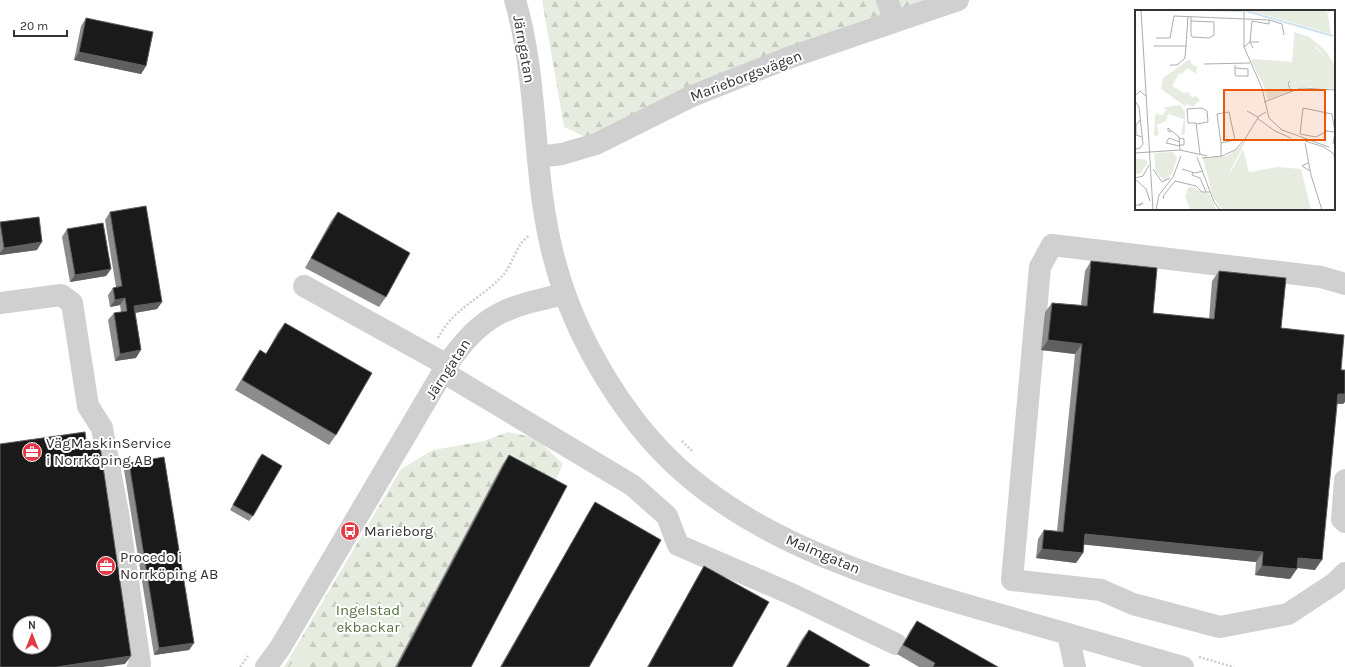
<svg xmlns="http://www.w3.org/2000/svg" width="1345" height="667" viewBox="0 0 1345 667" font-family="Karla,sans-serif">
  <style>
    .forest { fill: url(#forest-firs) }
    .park { fill: #e6ecdf }
    .lines { fill: none; stroke-linecap: round; stroke-linejoin: round }
    .path { stroke: #cdcdcd; stroke-width: 2.5; stroke-dasharray: 2 2; stroke-linecap: butt }
    .minor { stroke: #d0d0d0; stroke-width: 22 }
    .wall { fill: #8c8c8c }
    .shaded-wall { fill: #5f5f5f }
    .building { fill: #1a1a1a; stroke: #5f5f5f; fill-rule: evenodd }
    .labels { text-anchor: middle; stroke-width: 4; stroke-linejoin: round; paint-order: stroke }
    .street-label { font-size: 15px; fill: #333; stroke: #fff }
    .poi-label { font-size: 15px; fill: #333; stroke: #fff; text-anchor: start }
    .park-label { font-size: 15px; fill: #56703f; stroke: #fff }
    .inset-river { fill: none; stroke: #cfe2ee; stroke-width: 2 }
    .inset-road { fill: none; stroke: #adadad; stroke-width: 1 }
    .view { fill: #e8590c; fill-opacity: 0.15; stroke: #e8590c; stroke-width: 2 }
    .inset-edge { fill: none; stroke: #333; stroke-width: 2 }
  </style>
  <defs>
    <pattern id="forest-firs" width="22" height="20" patternUnits="userSpaceOnUse"><rect width="22" height="20" fill="#e6ecdf"/><path d="M5 1l3.5 6h-7zM16 11l3.5 6h-7z" fill="#c6cbc0"/></pattern>
  </defs>
  <rect width="100%" height="100%" fill="#fff"/>
  <g class="forest">
    <polygon points="542,0 923,0 691,88 590,139 564,127"/>
    <polygon points="508,432 536,438 563,464 554,484 502,465 395,667 284,667 401,469 433,450 484,441"/>
  </g>
  <polygon class="park" points="304,647 318,655 309,667 289,667"/>
  <g class="lines">
    <g class="path">
      <path d="M438 338C454 307 483 298 504 274 513 263 517 243 529 236"/>
      <polyline points="682,441 692,451"/>
      <polyline points="1199,657 1234,667"/>
      <polyline points="240,667 248,656"/>
    </g>
    <g class="minor">
      <path d="M515 0C540 85 531 176 555 262 576 341 630 431 695 482 781 552 899 586 1005 616 1064 633 1123 650 1183 667"/>
      <polyline points="887,0 895,21"/>
      <polyline points="538,157 562,154 596,144 692,96 788,58 958,0"/>
      <polyline points="1345,284 1321,277 1052,245 1040,267 1012,580 1101,590 1133,604 1220,627 1288,614 1335,583 1345,573"/>
      <polyline points="304,286 447,365"/>
      <polyline points="0,303 61,295 72,303 88,406 102,428 118,513 140,664 138,667"/>
      <polyline points="443,372 632,485 667,516 678,545 789,593 896,644"/>
      <polyline points="1345,480 1342,519 1345,522"/>
      <polyline points="1068,634 1075,667"/>
      <path d="M266 667 280 648 447 365C482 313 506 307 565 294"/>
    </g>
  </g>
  <g class="wall">
    <polygon points="86,18 146,66 141,74 74,60 81,26"/>
    <polygon points="110,212 162,302 157,309 135,313 136,358 115,361 108,320 114,313 121,312 120,305 110,307 108,295 113,288 116,287 105,220"/>
    <polygon points="338,212 386,297 379,307 305,268 331,221"/>
    <polygon points="0,222 37,250 0,255"/>
    <polygon points="67,229 111,269 106,276 70,282 62,237"/>
    <polygon points="1091,261 1153,313 1209,319 1212,281 1219,271 1281,328 1341,370 1343,404 1337,404 1315,570 1297,568 1290,579 1255,575 1256,562 1084,544 1083,553 1076,563 1036,558 1038,539 1044,530 1057,531 1075,354 1041,350 1045,312 1052,303 1081,305 1085,271"/>
    <polygon points="285,323 336,435 329,445 235,390 253,360 260,350 266,354 278,332"/>
    <polygon points="262,454 253,516 249,521 230,510 258,459"/>
    <polygon points="509,455 471,667 395,667 502,465"/>
    <polygon points="129,463 194,643 189,650 154,655 124,470"/>
    <polygon points="595,502 589,667 500,667 589,512"/>
    <polygon points="704,566 732,667 647,667 698,576"/>
    <polygon points="917,621 998,667 919,667 897,654 910,631"/>
    <polygon points="809,630 868,667 786,667 802,639"/>
  </g>
  <g class="shaded-wall">
    <polygon points="79,52 146,66 141,74 74,60"/>
    <polygon points="42,242 37,250 0,255 0,253 4,248"/>
    <polygon points="111,269 106,276 70,282 75,275"/>
    <polygon points="125,298 120,305 110,307 115,300"/>
    <polygon points="162,302 157,309 128,314 134,306"/>
    <polygon points="1048,340 1082,344 1075,354 1041,350"/>
    <polygon points="141,350 136,358 115,361 120,354"/>
    <polygon points="1338,394 1345,394 1345,402 1343,404 1332,403"/>
    <polygon points="1085,534 1263,552 1256,562 1078,544"/>
    <polygon points="1042,549 1083,553 1076,563 1036,558"/>
    <polygon points="1298,558 1322,560 1315,570 1291,567"/>
    <polygon points="1262,566 1297,569 1290,579 1255,575"/>
    <polygon points="194,643 189,650 154,655 159,648"/>
    <polygon points="131,656 125,664 102,667 56,667"/>
  </g>
  <g class="building">
    <polygon points="86,18 153,32 146,66 79,52"/>
    <polygon points="146,206 162,302 134,306 141,350 120,354 114,313 127,311 125,298 115,300 113,288 122,286 110,212"/>
    <polygon points="338,212 410,253 386,297 311,258"/>
    <polygon points="39,217 42,242 4,248 0,222"/>
    <polygon points="103,223 111,269 75,275 67,229"/>
    <polygon points="1091,261 1157,268 1153,313 1214,319 1219,271 1286,278 1281,328 1344,335 1341,370 1345,370 1345,394 1338,394 1322,560 1298,558 1297,569 1262,566 1263,552 1085,534 1083,553 1042,549 1044,530 1063,532 1082,344 1048,340 1052,303 1087,306"/>
    <polygon points="285,323 372,373 336,435 242,380 260,350 266,354"/>
    <path d="M85 432 87 448 100 446 131 656 56 667H0V444ZM20 623H44V647H20Z"/>
    <polygon points="262,454 282,466 253,516 233,505"/>
    <polygon points="509,455 567,486 471,667 397,667"/>
    <polygon points="164,457 194,643 159,648 129,463"/>
    <polygon points="595,502 661,540 589,667 501,667"/>
    <polygon points="704,566 769,602 732,667 648,667"/>
    <polygon points="917,621 998,667 933,667 935,663 903,645"/>
    <polygon points="809,630 870,665 868,667 787,667"/>
  </g>
  <defs>
    <symbol id="office-disc" viewBox="-11 -11 22 22"><circle r="9.5" fill="#e63946" stroke="#fff"/><path d="M-6-3h4V-5.5h4V-3h4V5H-6ZM-1-4.5V-3h2v-1.5ZM-6 0V1H6V0Z" fill="#fff"/></symbol>
    <symbol id="bus-disc" viewBox="-11 -11 22 22"><circle r="9.5" fill="#e63946" stroke="#fff"/><path d="M-5-6H5V4H4V6H2V4H-2V6H-4V4H-5ZM-3.5-4V0h7V-4ZM-3.5 1.2v1.5H-2V1.2ZM2 1.2v1.5H3.5V1.2Z" fill="#fff"/></symbol>
  </defs>
  <g fill-rule="evenodd">
    <use href="#office-disc" x="21" y="441" width="22" height="22"/>
    <use href="#bus-disc" x="339" y="520" width="22" height="22"/>
    <use href="#office-disc" x="95" y="555" width="22" height="22"/>
  </g>
  <g class="labels">
    <g class="street-label">
      <text transform="translate(524 49) rotate(80)" y="5">Järngatan</text>
      <text transform="translate(746 76) rotate(-21)" y="5">Marieborgsvägen</text>
      <text transform="translate(448 369) rotate(-57)" y="5">Järngatan</text>
      <text transform="translate(823 554) rotate(23)" y="5">Malmgatan</text>
    </g>
    <g class="poi-label">
      <text x="46" y="448">VägMaskinService<tspan x="46" dy="17">i Norrköping AB</tspan></text>
      <text x="364" y="536">Marieborg</text>
      <text x="120" y="562">Procedo i<tspan x="120" dy="17">Norrköping AB</tspan></text>
    </g>
    <g class="park-label">
      <text x="368" y="615">Ingelstad<tspan x="368" dy="17">ekbackar</tspan></text>
    </g>
  </g>
  <g transform="translate(1135 10)">
    <rect width="200" height="200" fill="#fff"/>
    <path d="M111 0H192L196 24 149 10ZM159 28 171 30 192 48 196 60 192 67 187 71 168 72 155 62 128 74 116 51 118 49 157 52ZM108 139 114 162H127H96ZM38 142 42 148 37 163 30 171 21 162 19 143Z" fill="#e6ecdf"/>
    <path d="M159 22 174 27 191 41 199 54 200 79 166 77 133 90 128 74 155 62 168 72 187 71 196 60 192 48 181 37 173 36 171 30 159 28ZM55 49 56 54 62 57 61 64 52 58 47 64 44 63 37 76 49 83 54 82 57 88 61 86 65 90 58 97 52 94 50 96 26 79 28 68ZM45 95 50 102V124L46 125 49 109 33 104 31 111 22 115 24 125 19 126 20 105 24 103 23 105H28L32 99 26 98ZM0 148 11 150 12 154 5 164H0ZM56 177 74 184 81 199H55L50 187 53 178Z" fill="#e6ecdf"/>
    <path d="M112 129 95 161 115 162 142 157 166 159 176 200H87L78 187 68 148 92 146 101 140Z" fill="#e6ecdf"/>
    <path class="inset-river" d="M25 0H42M65 0 107 1M111 1 198 26"/>
    <path class="inset-road" d="M6 0 18 200M109 0V37L127 78 134 108 147 120 194 137M56 7V24L57 27 74 28 79 25V12L56 11M117 11 115 32 118 38M117 11 134 14V10M21 28H35L39 6 134 10 147 14 149 25M19 36H52M109 37 115 32H124M69 54 115 53M35 55H42L50 48 53 7M100 55V65L101 66H113V59L100 58M155 71 153 73 156 82M0 86 5 81 11 86M0 91 4 97 8 134 5 138 0 139M129 92 166 78 200 80M112 101 123 107M191 102 190 119 192 121M122 108 140 121 156 128M5 110 1 115V125L7 127M62 114 73 112 72 101 67 98 52 99 53 113H61L65 144M36 122 33 121V118L44 127 45 140M44 128 49 129V135H45M170 131 189 137 199 144 200 156M45 132 34 128 31 133 45 136M86 133 82 104 94 102 100 130 86 133V146M170 133 176 165 187 200M198 134 200 122 197 104 168 98 165 124 181 127 192 121 200 122M0 143 45 140 72 146M62 147 79 192 85 200M67 148 87 146 100 140 110 129 124 106 131 102M173 153 167 156 175 161M18 159 27 172 35 168M47 159 60 163 68 161M58 162 57 165 65 168 71 182M0 168 8 166 14 155M0 169 11 179 15 191M28 189 29 185 40 171 61 176 67 182H75M0 196 8 193 4 196M21 200 24 185 38 167 46 146M52 200H77"/>
    <path class="view" d="M89 80H190V130H89Z"/>
    <rect width="200" height="200" class="inset-edge"/>
  </g>
  <g transform="translate(32 635)"><circle r="19" fill="#ffffff" stroke="#adadad"/>
  <path d="M0-3L7 15L0 10L-7 15Z" fill="#e63946"/>
  <text y="-6" font-size="11" font-weight="bold" text-anchor="middle" fill="#333333">N</text>
  </g>
  <path d="M14 30v6h53v-6" fill="none" stroke="#333333" stroke-width="2"/>
  <text x="20" y="30" font-size="12" fill="#333333" stroke="#ffffff" stroke-width="3" paint-order="stroke">20 m</text>
</svg>
